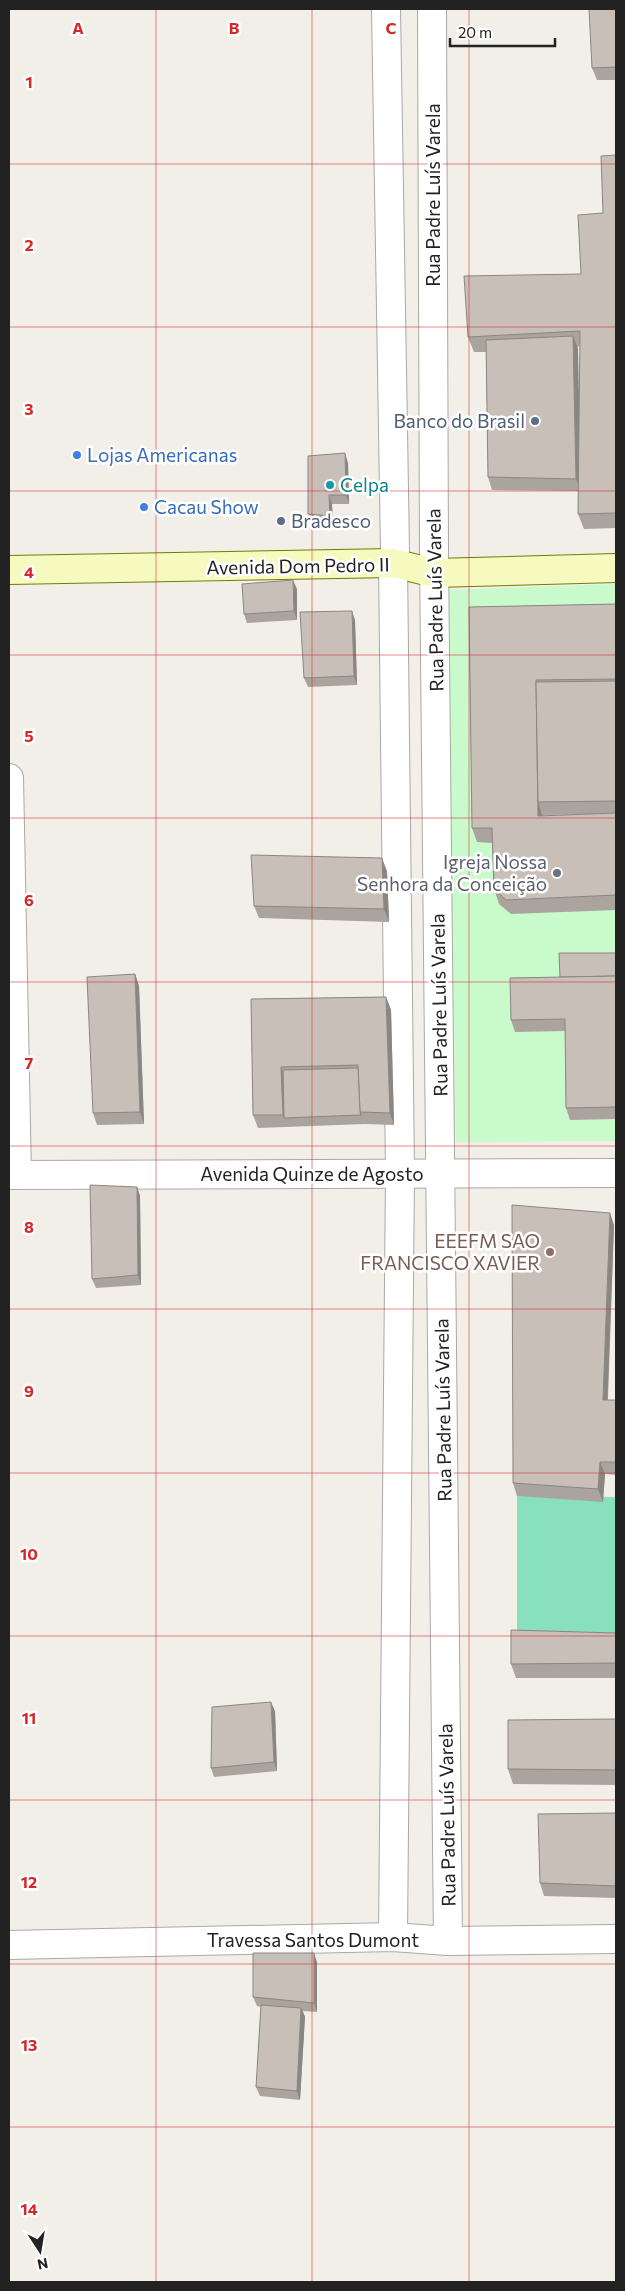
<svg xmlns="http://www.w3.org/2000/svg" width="625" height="2291" viewBox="0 0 625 2291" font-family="Commissioner,sans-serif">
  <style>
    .park { fill: #c8facc }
    .pitch { fill: #88e0be }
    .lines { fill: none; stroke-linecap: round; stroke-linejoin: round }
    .street-casing { stroke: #a9a9a9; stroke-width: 30 }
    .secondary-casing { stroke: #707d05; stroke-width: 30 }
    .street { stroke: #fff; stroke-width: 28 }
    .secondary { stroke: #f7fabf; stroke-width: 28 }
    .wall { fill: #aba49e; fill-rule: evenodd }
    .shaded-wall { fill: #8b8681 }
    .building { fill: #c7bfb8; stroke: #8b8681 }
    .grid { fill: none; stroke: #d62828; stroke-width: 1; stroke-opacity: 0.55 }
    .service-dot { fill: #5c6f8a; stroke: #fff; stroke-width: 2 }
    .shop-dot { fill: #3f7fe0; stroke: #fff; stroke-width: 2 }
    .culture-dot { fill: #0f9aa8; stroke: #fff; stroke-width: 2 }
    .worship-dot { fill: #6b7280; stroke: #fff; stroke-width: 2 }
    .education-dot { fill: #8d6e63; stroke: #fff; stroke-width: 2 }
    .labels { text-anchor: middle; stroke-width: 5; stroke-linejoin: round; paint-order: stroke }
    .street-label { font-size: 19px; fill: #222; stroke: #fff }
    .service-label { font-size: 19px; fill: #4e5e75; stroke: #fff; text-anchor: end }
    .shop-label { font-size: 19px; fill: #366cbe; stroke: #fff; text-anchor: start }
    .culture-label { font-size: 19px; fill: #0d838f; stroke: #fff; text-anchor: start }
    .worship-label { font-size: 19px; fill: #5b616d; stroke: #fff; text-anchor: end }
    .education-label { font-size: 19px; fill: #785e54; stroke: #fff; text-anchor: end }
    .grid-label { font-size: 16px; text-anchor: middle; font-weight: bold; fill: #d62828; stroke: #fff; stroke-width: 5; stroke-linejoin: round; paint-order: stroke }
  </style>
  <rect width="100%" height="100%" fill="#f2efe9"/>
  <polygon class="park" points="616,584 616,1141 456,1142 447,590"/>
  <polygon class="pitch" points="517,1496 616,1497 616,1648 517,1645"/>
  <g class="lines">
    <defs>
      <g id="street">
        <polyline points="386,9 395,550 393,563 400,1173 393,1937"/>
        <polyline points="432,9 434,557 448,1941"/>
        <polyline points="9,778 17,1175"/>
        <polyline points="9,1175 616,1173"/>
        <polyline points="9,1945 393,1937 448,1941 616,1939"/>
      </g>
      <polyline id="secondary" points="9,570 393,563 434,573 616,568"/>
    </defs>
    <use href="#street" class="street-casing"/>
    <use href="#secondary" class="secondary-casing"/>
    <use href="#street" class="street"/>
    <use href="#secondary" class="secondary"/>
  </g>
  <g class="wall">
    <polygon points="616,9 616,80 597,80 592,68"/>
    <path d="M616 155V528L584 529 578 514V491L492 490 488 477 486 352H474L468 337 581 274 603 213ZM580 346 579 416 577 347Z"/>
    <polygon points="348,463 349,504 332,504 333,525 312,524 308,514"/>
    <polygon points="297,589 297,620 247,623 244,614"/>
    <path d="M616 604V910L511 914 499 904 494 889 492 843 477 842 472 828 469 607ZM609 814 543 816V815Z"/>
    <polygon points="355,620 357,685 308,687 304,678"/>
    <polygon points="387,871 389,922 259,918 254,906"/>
    <polygon points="616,953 616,1119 570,1120 566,1108 565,1031 515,1032 511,1020 560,977"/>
    <polygon points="135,974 139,986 144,1124 97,1125 93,1113"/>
    <polygon points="386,997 391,1010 394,1125 365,1124 258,1128 253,1115 251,999"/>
    <polygon points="137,1187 140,1196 141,1285 96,1288 92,1279"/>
    <polygon points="614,1225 608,1400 616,1400 616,1475 605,1474 603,1502 517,1496 513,1483"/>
    <polygon points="616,1633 616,1678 516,1678 511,1664"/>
    <polygon points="275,1711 277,1771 214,1777 211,1768"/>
    <polygon points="616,1719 616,1785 513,1784 508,1769"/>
    <polygon points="616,1813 616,1898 544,1896 540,1883"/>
    <polygon points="317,1962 317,2012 303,2011 305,2017 300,2100 260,2096 256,2087 261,2007 257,2006 253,1997"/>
  </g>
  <g class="shaded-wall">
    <polygon points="573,336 578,348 581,491 576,479"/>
    <polygon points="345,453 348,463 349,504 346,495"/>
    <polygon points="329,495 332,504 333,525 330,516"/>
    <polygon points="293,580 297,589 297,620 294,611"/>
    <polygon points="352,611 355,620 357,685 354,676"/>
    <polygon points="538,802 542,815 543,815 543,831 538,816"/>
    <polygon points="382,858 387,871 389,922 384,909"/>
    <polygon points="135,974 139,986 144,1124 140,1112"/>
    <polygon points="386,997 391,1010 394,1125 390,1113"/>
    <polygon points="281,1067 286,1079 284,1118 283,1115"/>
    <polygon points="137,1187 140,1196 141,1285 138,1275"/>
    <polygon points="610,1213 614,1225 607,1412 603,1400"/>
    <polygon points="600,1462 605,1474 603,1502 598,1489"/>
    <polygon points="271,1702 275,1711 277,1771 274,1762"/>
    <polygon points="314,1953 317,1962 317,2012 314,2003"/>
    <polygon points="301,2008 305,2017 300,2100 297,2091"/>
  </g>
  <g class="building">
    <polygon points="589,9 616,9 616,67 592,68"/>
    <polygon points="616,155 616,513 578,514 580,331 468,337 464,276 581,274 578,215 603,213 601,156"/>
    <polygon points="573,336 576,479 488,477 486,340"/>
    <polygon points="345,453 346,495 329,495 330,516 308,514 308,456"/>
    <polygon points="293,580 294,611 244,614 242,584"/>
    <polygon points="616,604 616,679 536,680 538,816 616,813 616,895 506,900 494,889 492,828 472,828 469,607"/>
    <polygon points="352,611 354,676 304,678 300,612"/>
    <polygon points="616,681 616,801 538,802 536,682"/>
    <polygon points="251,855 382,858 384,909 254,906"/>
    <polygon points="559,953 616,953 616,976 560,977"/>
    <polygon points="135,974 140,1112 93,1113 87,977"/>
    <polygon points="616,976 616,1107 566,1108 565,1019 511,1020 510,978"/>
    <polygon points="386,997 390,1113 360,1112 358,1065 281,1067 283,1115 253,1115 251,999"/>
    <polygon points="358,1068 360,1112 361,1115 284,1118 283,1070"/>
    <polygon points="90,1185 137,1187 138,1275 92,1279"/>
    <polygon points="512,1205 610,1213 603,1400 616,1400 616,1462 600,1462 598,1489 513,1483"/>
    <polygon points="511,1630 616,1633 616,1663 511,1664"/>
    <polygon points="271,1702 274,1762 211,1768 212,1707"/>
    <polygon points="616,1719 616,1770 508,1769 508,1720"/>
    <polygon points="616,1813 616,1886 540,1883 538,1814"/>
    <polygon points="253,1953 314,1953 314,2003 253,1997"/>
    <polygon points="261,2005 301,2008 297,2091 256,2087"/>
  </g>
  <path class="grid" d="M156 9V2282M312 9V2282M469 9V2282M9 164H616M9 327H616M9 491H616M9 655H616M9 818H616M9 982H616M9 1146H616M9 1309H616M9 1473H616M9 1636H616M9 1800H616M9 1964H616M9 2127H616"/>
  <g class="service-dot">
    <circle cx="535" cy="421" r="5"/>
    <circle cx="281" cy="521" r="5"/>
  </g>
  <g class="shop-dot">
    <circle cx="77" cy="455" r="5"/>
    <circle cx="144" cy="507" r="5"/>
  </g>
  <circle class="culture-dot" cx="330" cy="485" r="5"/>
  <circle class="worship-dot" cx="557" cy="873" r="5"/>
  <circle class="education-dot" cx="550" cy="1252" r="5"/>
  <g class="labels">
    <g class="street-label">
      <text transform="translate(433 195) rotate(-90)" y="7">Rua Padre Luís Varela</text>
      <text transform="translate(298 566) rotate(-1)" y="7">Avenida Dom Pedro II</text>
      <text transform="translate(435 600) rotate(-91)" y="7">Rua Padre Luís Varela</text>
      <text transform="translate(439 1005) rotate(-91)" y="7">Rua Padre Luís Varela</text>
      <text x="312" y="1181">Avenida Quinze de Agosto</text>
      <text transform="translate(443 1410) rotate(-91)" y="7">Rua Padre Luís Varela</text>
      <text transform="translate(447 1815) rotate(-91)" y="7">Rua Padre Luís Varela</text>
      <text x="313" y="1947">Travessa Santos Dumont</text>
    </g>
    <g class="service-label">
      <text x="525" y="428">Banco do Brasil</text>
      <text x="291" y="528" text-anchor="start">Bradesco</text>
    </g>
    <g class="shop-label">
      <text x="87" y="462">Lojas Americanas</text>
      <text x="154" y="514">Cacau Show</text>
    </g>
    <g class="culture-label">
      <text x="340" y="492">Celpa</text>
    </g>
    <g class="worship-label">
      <text x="547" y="869">Igreja Nossa<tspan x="547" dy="22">Senhora da Conceição</tspan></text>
    </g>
    <g class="education-label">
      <text x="540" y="1248">EEEFM SAO<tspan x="540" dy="22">FRANCISCO XAVIER</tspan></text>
    </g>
  </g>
  <g class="grid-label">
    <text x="78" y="34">A</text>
    <text x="234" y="34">B</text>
    <text x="391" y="34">C</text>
    <text x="29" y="88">1</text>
    <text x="29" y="251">2</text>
    <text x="29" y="415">3</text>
    <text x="29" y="578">4</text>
    <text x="29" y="742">5</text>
    <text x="29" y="906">6</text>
    <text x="29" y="1069">7</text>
    <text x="29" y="1233">8</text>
    <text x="29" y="1397">9</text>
    <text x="29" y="1560">10</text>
    <text x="29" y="1724">11</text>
    <text x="29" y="1888">12</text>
    <text x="29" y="2051">13</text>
    <text x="29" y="2215">14</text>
  </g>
  <rect width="625" height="2291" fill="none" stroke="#222222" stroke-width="20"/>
  <g transform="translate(40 2251) rotate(168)" stroke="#ffffff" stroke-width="4" paint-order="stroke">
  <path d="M0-4L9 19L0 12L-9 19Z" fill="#222222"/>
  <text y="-8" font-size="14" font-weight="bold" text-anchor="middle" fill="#222222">N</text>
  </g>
  <path d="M450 38v8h105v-8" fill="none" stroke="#222222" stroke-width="2.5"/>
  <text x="458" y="38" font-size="15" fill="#222222" stroke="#ffffff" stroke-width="4" paint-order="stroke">20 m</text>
</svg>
